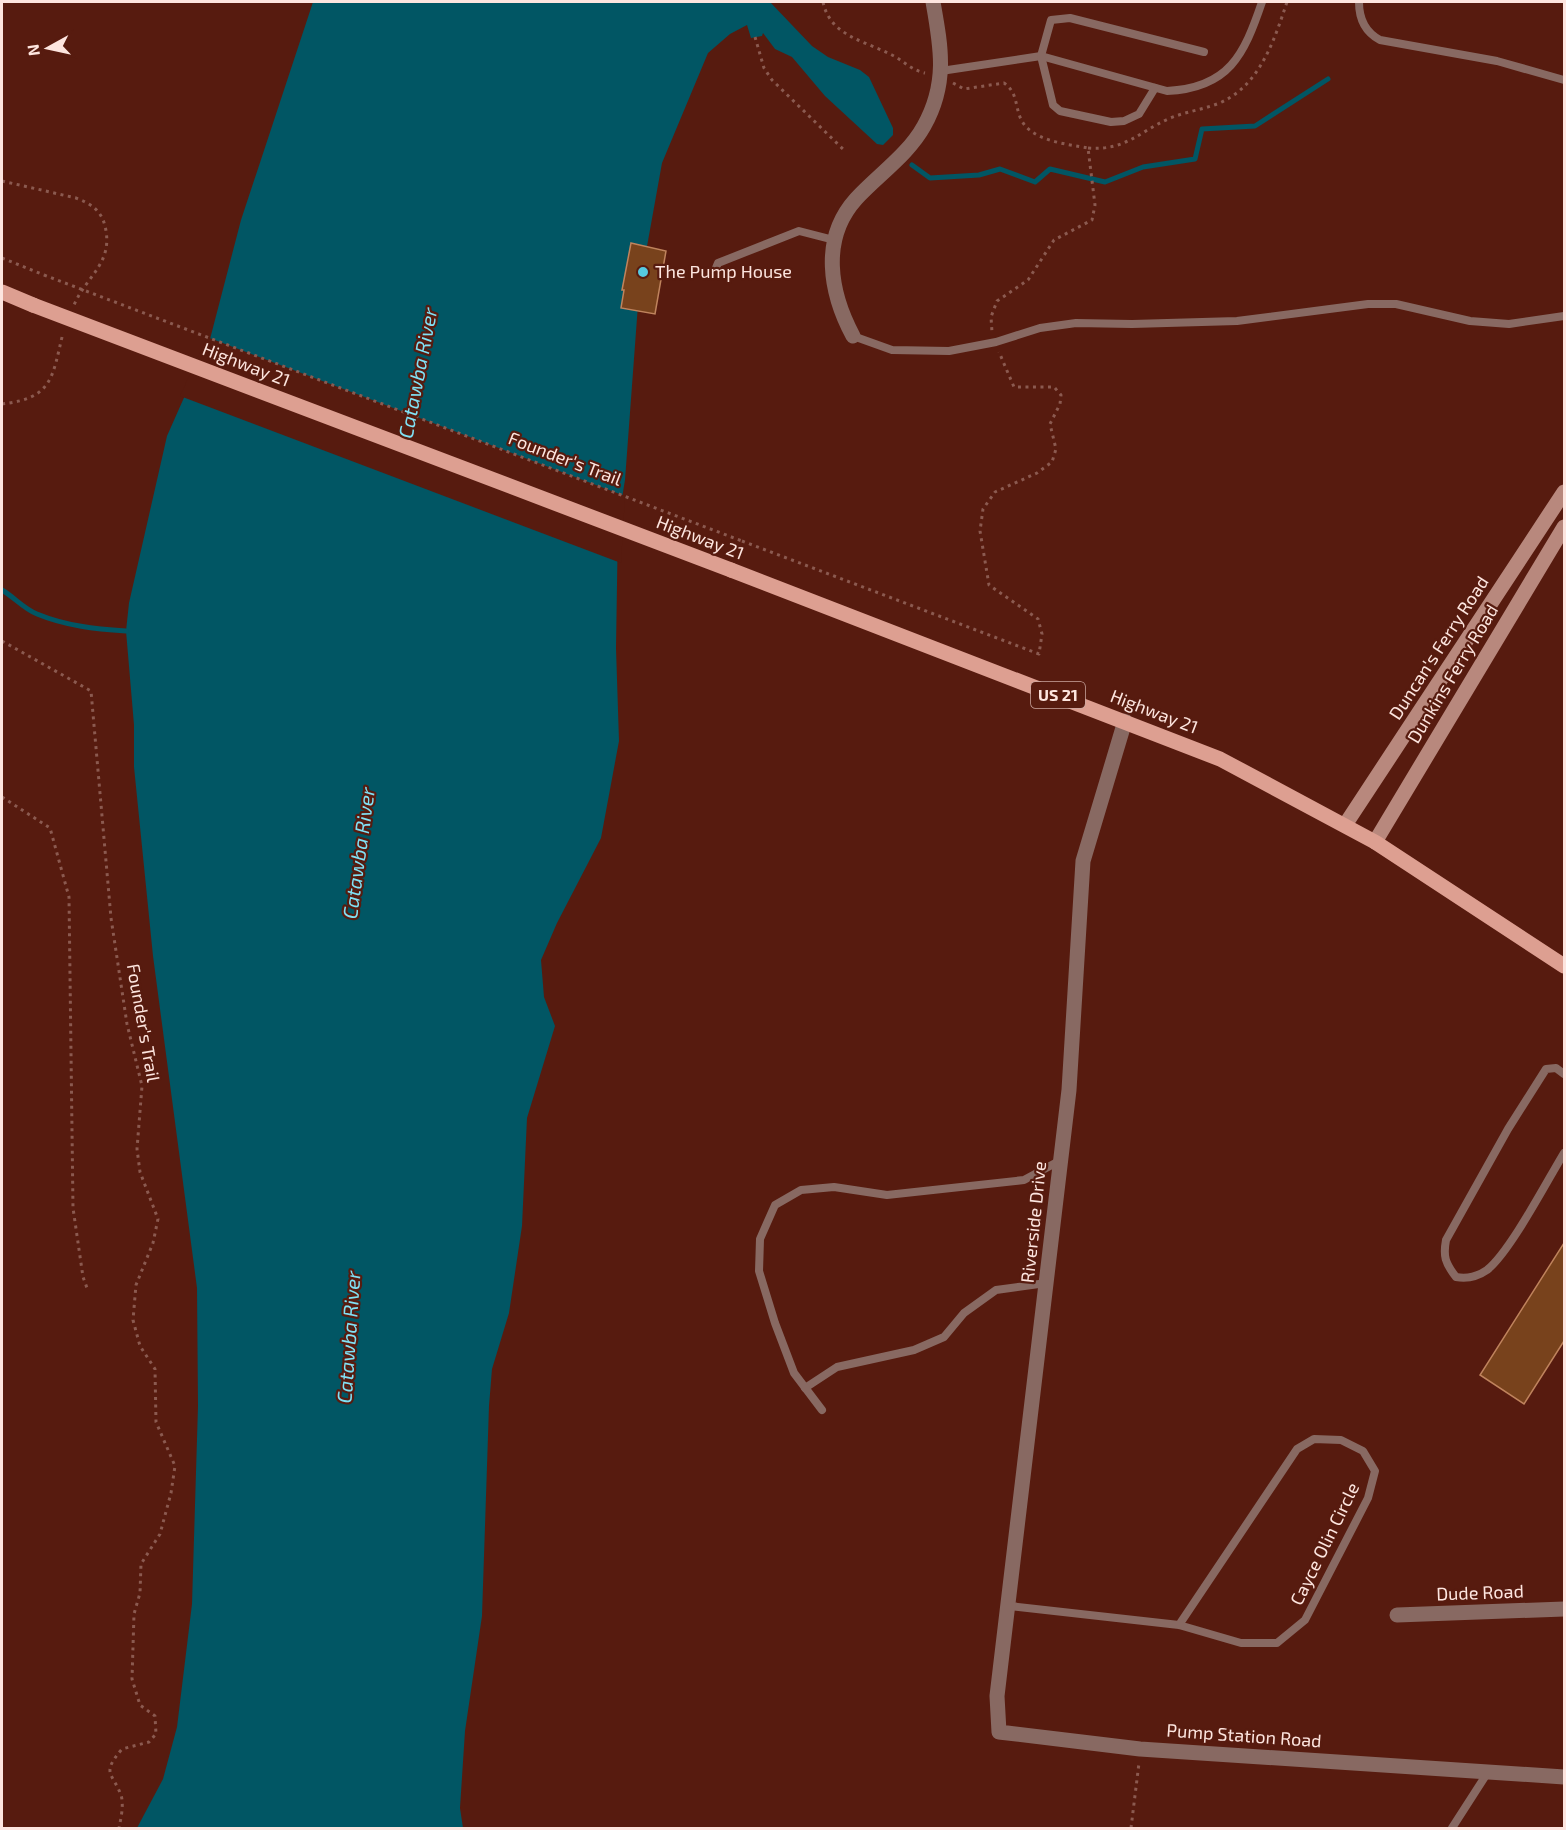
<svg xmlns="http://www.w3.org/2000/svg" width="1566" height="1830" viewBox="0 0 1566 1830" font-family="'Exo 2',sans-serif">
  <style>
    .water { fill: #015664 }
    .pier { fill: #571b0f }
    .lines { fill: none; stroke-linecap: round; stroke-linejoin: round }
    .stream { stroke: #015664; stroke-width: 5 }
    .building { fill: #78421c; stroke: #bf835d; stroke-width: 1.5 }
    .path { stroke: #8b5a50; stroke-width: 3; stroke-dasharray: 3 4.5; stroke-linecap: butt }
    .lane { stroke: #886962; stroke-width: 8 }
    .street { stroke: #886962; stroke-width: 15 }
    .secondary { stroke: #b8887d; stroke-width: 15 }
    .primary { stroke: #dd9f91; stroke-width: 15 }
    .path-bridge { stroke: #8b5a50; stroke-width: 3; stroke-dasharray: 3 4.5; stroke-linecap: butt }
    .primary-bridge { stroke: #dd9f91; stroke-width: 15 }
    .poi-dot { fill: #56c9e0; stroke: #571b0f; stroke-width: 2 }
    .labels { text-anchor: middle; stroke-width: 4.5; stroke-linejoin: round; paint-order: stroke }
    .shield { fill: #571b0f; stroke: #cba8a1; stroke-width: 1.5 }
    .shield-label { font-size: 16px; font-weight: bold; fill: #fde5df }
    .poi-label { font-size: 18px; fill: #fde5df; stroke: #571b0f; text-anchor: start }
    .street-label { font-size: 18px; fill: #fde5df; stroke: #571b0f }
    .water-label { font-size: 20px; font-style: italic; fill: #80e2f6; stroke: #571b0f }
  </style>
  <rect width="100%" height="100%" fill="#571b0f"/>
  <polygon class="water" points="313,2 770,2 812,46 828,57 860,70 869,77 893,128 893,135 883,145 877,144 825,96 792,57 775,49 763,33 762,36 751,38 747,25 730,34 708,53 662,163 639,291 625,480 618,522 616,648 619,741 601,838 557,923 541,960 544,997 555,1026 527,1118 522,1226 509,1313 492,1369 489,1406 482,1616 465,1731 460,1808 463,1828 137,1828 163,1779 177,1727 192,1604 198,1406 197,1288 153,956 134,767 134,725 126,631 129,603 167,436 210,339 241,220"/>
  <polygon class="pier" points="207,337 625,496 621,563 180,396"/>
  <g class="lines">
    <g class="stream">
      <polyline points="912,165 930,178 979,175 1000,169 1035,182 1050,169 1105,182 1143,167 1195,159 1202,129 1255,126 1328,79"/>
      <path d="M2 590C14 597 24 609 37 614 66 626 96 629 126 631"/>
    </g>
  </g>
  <g class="building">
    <polygon points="631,243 666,251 655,314 621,308 624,290 622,290"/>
    <polygon points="1564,1243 1564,1341 1524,1404 1480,1375"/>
  </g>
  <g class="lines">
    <g class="path">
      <path d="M823 2C830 36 865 41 892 55 904 61 911 70 925 73"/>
      <polyline points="755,37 764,68 772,80 846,152"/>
      <path d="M953 83 964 89 1004 83C1017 92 1015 104 1020 117 1029 141 1067 144 1088 148L1095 205 1092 220 1054 240 1028 280 997 301 991 317 992 332"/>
      <path d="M1088 148C1125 151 1139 132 1168 119 1184 112 1201 110 1217 104 1259 88 1274 41 1287 2"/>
      <path d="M2 181 76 198C91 204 101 210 105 226 114 263 87 275 74 305"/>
      <polyline points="2,258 44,275"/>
      <path d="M2 404C53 398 52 378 63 333"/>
      <polyline points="742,541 1039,654 1042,634 1038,619 989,585 980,531 983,509 995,492 1037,473 1052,462 1056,449 1050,424 1060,404 1061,395 1054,387 1014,387 999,352"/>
      <path d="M2 641 91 691 111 918 127 1024 142 1086 137 1149 140 1172 158 1219 153 1243 136 1285 133 1320 140 1346 155 1369 156 1422 175 1466 171 1493 160 1534 141 1564 140 1593 134 1614 132 1679 140 1705 155 1716 156 1734 149 1742 122 1749C101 1774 112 1772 121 1795 124 1805 121 1818 119 1828"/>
      <polyline points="2,797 50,828 69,897 73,1208 83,1277 87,1288"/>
      <polyline points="1131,1828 1139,1763"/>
    </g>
    <g class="lane">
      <path d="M1359 2C1359 18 1365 32 1380 40L1497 61 1564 80"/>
      <path d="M941 71 1041 56 1167 91C1229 88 1244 55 1262 2"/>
      <polyline points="1155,88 1139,114 1124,121 1111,122 1060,111 1053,105 1041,56 1051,20 1070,18 1204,52"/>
      <polyline points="713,275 718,263 799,231 834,240"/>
      <polyline points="853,336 892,350 949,351 996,342 1040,328 1076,323 1132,324 1237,321 1368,304 1396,304 1470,321 1509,324 1564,316"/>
      <path d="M1564 1074 1556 1068 1546 1069 1508 1129 1446 1240C1443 1256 1445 1263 1456 1277 1467 1279 1477 1277 1487 1270 1510 1252 1547 1181 1564 1153"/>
      <polyline points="805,1388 837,1367 914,1350 944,1337 964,1313 996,1290 1046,1283"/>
      <polyline points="822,1410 794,1373 775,1323 759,1271 760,1239 775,1205 801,1190 834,1187 887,1195 1024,1180 1061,1160"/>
      <polyline points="1010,1606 1179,1625 1241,1643 1277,1643 1305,1620 1368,1498 1375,1471 1363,1451 1341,1440 1314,1439 1297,1449 1179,1625"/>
      <polyline points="1452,1828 1488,1772"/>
    </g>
    <g class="street">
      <path d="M853 336C830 293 820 239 856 199 878 175 908 155 924 126 948 83 941 47 933 2"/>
      <polyline points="1125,721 1083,861 1069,1090 997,1696 999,1732 1140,1749 1564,1777"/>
      <polyline points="1397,1615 1564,1609"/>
    </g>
    <g class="secondary">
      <polyline points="1345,825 1564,492"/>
      <polyline points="1375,842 1564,527"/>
    </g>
    <g class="primary">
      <polyline points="2,292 33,305"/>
      <polyline points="731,570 1220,759 1375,842 1564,966"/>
    </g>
    <polyline class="path-bridge" points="44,275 742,541"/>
    <polyline class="primary-bridge" points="33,305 731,570"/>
  </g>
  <circle class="poi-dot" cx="643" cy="272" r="6"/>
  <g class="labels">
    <rect class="shield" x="1031" y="682" width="54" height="26" rx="4.5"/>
    <g class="shield-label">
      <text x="1058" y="701">US 21</text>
    </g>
    <g class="poi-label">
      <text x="655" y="278">The Pump House</text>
    </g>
    <g class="street-label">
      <text transform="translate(246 365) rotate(21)" y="6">Highway 21</text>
      <text transform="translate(565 459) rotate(21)" y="6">Founder's Trail</text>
      <text transform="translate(700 538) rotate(21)" y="6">Highway 21</text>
      <text transform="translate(1439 648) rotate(-57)" y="6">Duncan's Ferry Road</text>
      <text transform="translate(1453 674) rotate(-59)" y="6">Dunkins Ferry Road</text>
      <text transform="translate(1154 712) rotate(21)" y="6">Highway 21</text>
      <text transform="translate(143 1023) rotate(80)" y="6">Founder's Trail</text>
      <text transform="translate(1034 1222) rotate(-84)" y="6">Riverside Drive</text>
      <text transform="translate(1325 1544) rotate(-64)" y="6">Cayce Olin Circle</text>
      <text transform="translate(1480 1593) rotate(-2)" y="6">Dude Road</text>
      <text transform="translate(1244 1736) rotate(4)" y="6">Pump Station Road</text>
    </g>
    <g class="water-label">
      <text transform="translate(418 373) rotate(-79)" y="7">Catawba River</text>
      <text transform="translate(359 853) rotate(-82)" y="7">Catawba River</text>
      <text transform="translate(349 1337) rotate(-86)" y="7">Catawba River</text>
    </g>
  </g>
  <rect width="1566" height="1830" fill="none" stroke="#fde5df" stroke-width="6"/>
  <g transform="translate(48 48) rotate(262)" stroke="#571b0f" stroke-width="4.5" paint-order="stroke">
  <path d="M0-4.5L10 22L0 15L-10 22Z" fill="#fde5df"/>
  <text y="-9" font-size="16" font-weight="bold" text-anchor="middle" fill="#fde5df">N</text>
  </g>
</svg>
